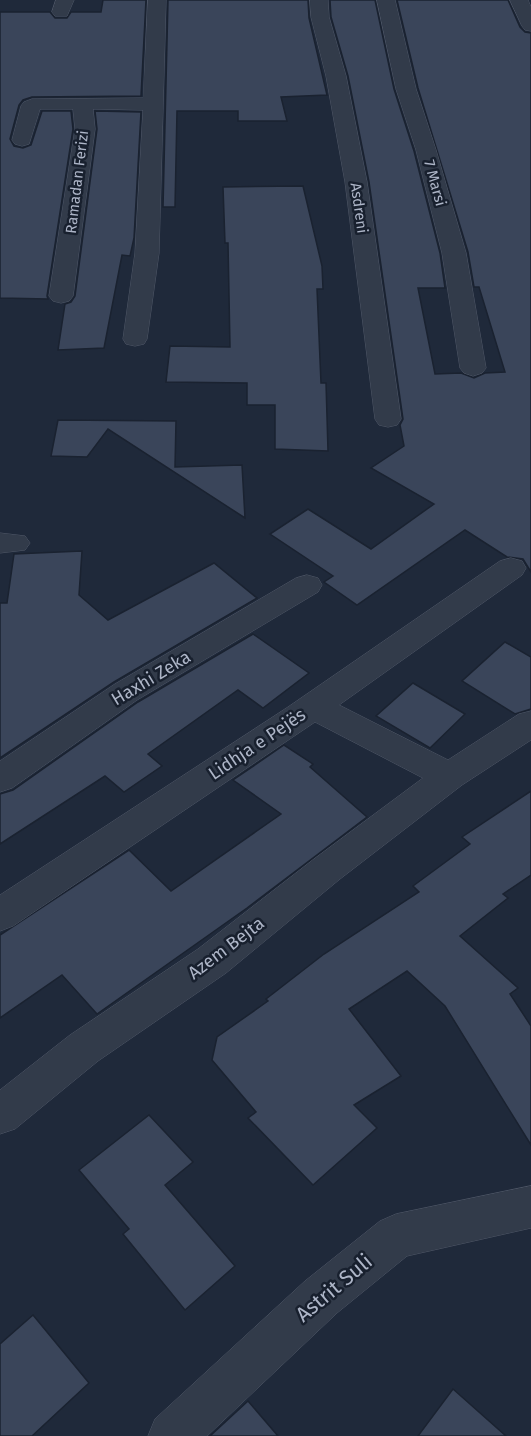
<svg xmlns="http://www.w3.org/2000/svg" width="531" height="1436" viewBox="0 0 531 1436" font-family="'Fira Sans',sans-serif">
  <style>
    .building { fill: #3a455a; stroke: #1a2230; stroke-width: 1.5 }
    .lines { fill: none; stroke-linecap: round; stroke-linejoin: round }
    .street-casing { stroke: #505868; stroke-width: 1 }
    .street { fill: #323b4a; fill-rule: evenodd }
    .labels { text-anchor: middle; stroke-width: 5; stroke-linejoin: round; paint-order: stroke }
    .far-street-label { font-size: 15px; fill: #adb5c7; stroke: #18202e }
    .street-label { font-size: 18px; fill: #adb5c7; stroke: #18202e }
    .near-street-label { font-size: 21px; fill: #adb5c7; stroke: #18202e }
  </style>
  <rect width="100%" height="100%" fill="#1f293a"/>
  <g class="building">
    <polygon points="103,0 146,0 141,96 32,97 23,100 19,105 10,139 14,146 23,148 31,145 42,111 71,111 73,129 47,296 48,299 0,298 0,12 50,12 55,18 67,18 71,12 101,12"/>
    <polygon points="168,0 308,0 309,18 327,95 281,97 287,121 238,121 238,111 177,111 175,207 163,207"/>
    <polygon points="330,0 375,0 394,89 414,151 440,253 445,288 418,288 435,374 461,373 474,378 485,373 505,372 479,287 474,287 468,252 418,88 397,0 508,0 520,27 525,32 531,33 531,572 523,559 507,557 465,530 357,605 324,582 333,576 270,534 308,509 371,549 434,504 371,468 404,446 400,425 403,419 369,182 348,76 331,17"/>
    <polygon points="95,111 141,112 134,238 130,256 122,255 104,348 58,350 65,304 71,302 75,296 97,129"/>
    <polygon points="303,186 322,266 323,289 317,289 321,383 326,383 328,451 275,449 275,405 247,405 247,383 166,382 170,346 230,347 228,243 225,243 223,187"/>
    <polygon points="58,420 176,421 175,467 242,465 245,518 108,429 87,457 51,456"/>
    <polygon points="82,551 79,595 108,620 214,563 257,598 114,682 0,758 0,603 7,603 14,554"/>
    <polygon points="253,634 309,673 263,708 238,690 148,754 162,766 124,792 105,776 0,844 0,794 13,790 138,702"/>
    <polygon points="505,642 531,657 531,709 515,714 462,681"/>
    <polygon points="413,683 465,714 430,748 376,716"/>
    <polygon points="284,745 313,764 310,767 367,817 247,908 97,1014 62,975 0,1018 0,935 129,850 171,891 281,814 233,780"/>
    <polygon points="531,791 531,875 503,894 508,898 460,936 518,988 510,994 531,1026 531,1145 445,1006 407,971 349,1009 401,1076 354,1105 377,1128 313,1185 248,1118 256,1112 212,1060 217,1037 268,1001 266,999 324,954 419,892 413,886 470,844 462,837"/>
    <polygon points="149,1115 193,1162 165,1185 235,1266 185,1310 123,1234 129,1229 79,1170"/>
    <polygon points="33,1315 89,1383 32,1436 0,1436 0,1344"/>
    <polygon points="453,1389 506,1436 418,1436"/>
    <polygon points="248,1401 278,1436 210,1436"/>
  </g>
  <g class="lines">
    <defs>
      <g id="street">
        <polygon points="56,0 74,0 67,16 55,16 52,12"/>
        <polygon points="148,0 166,0 159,253 147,339 144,344 135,346 126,344 123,339 135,253 143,110 93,109 95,129 73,296 69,301 61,303 53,301 49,296 75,129 73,109 40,109 29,144 22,146 15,144 12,140 21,106 24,102 32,99 143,98"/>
        <polygon points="310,0 328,0 329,17 346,76 367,182 401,419 397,425 388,427 379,425 375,419 345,182 326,76 311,17"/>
        <polygon points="377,0 395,0 416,89 436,150 466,253 486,368 482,373 473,376 464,373 460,368 442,253 416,150 396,89"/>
        <polygon points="510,0 528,0 531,7 531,31 525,30 522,26"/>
        <polygon points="0,533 25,536 30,543 25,550 0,553"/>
        <polygon points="511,558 522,561 526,568 522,575 339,705 448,760 519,714 531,711 531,740 462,785 340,879 226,973 98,1061 15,1129 0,1134 0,1090 70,1035 198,949 314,859 423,778 315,722 13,926 0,931 0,895 288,707 500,561"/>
        <polygon points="307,575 318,578 322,585 318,592 137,700 12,788 0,792 0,761 115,684 296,578"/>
        <polygon points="531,1186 531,1228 407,1256 337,1313 207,1436 148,1436 155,1419 305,1281 380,1221 396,1214"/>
      </g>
    </defs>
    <use href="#street" class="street-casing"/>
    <use href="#street" class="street"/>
  </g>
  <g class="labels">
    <g class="far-street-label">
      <text transform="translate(77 182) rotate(-83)" y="5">Ramadan Ferizi</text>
      <text transform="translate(435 183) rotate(75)" y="5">7 Marsi</text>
      <text transform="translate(359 208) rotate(82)" y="5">Asdreni</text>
    </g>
    <g class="street-label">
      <text transform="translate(151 678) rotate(-31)" y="6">Haxhi Zeka</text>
      <text transform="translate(257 744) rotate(-34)" y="6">Lidhja e Pejës</text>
      <text transform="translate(226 948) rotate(-37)" y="6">Azem Bejta</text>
    </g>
    <g class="near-street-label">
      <text transform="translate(334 1288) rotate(-40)" y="7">Astrit Suli</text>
    </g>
  </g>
</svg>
